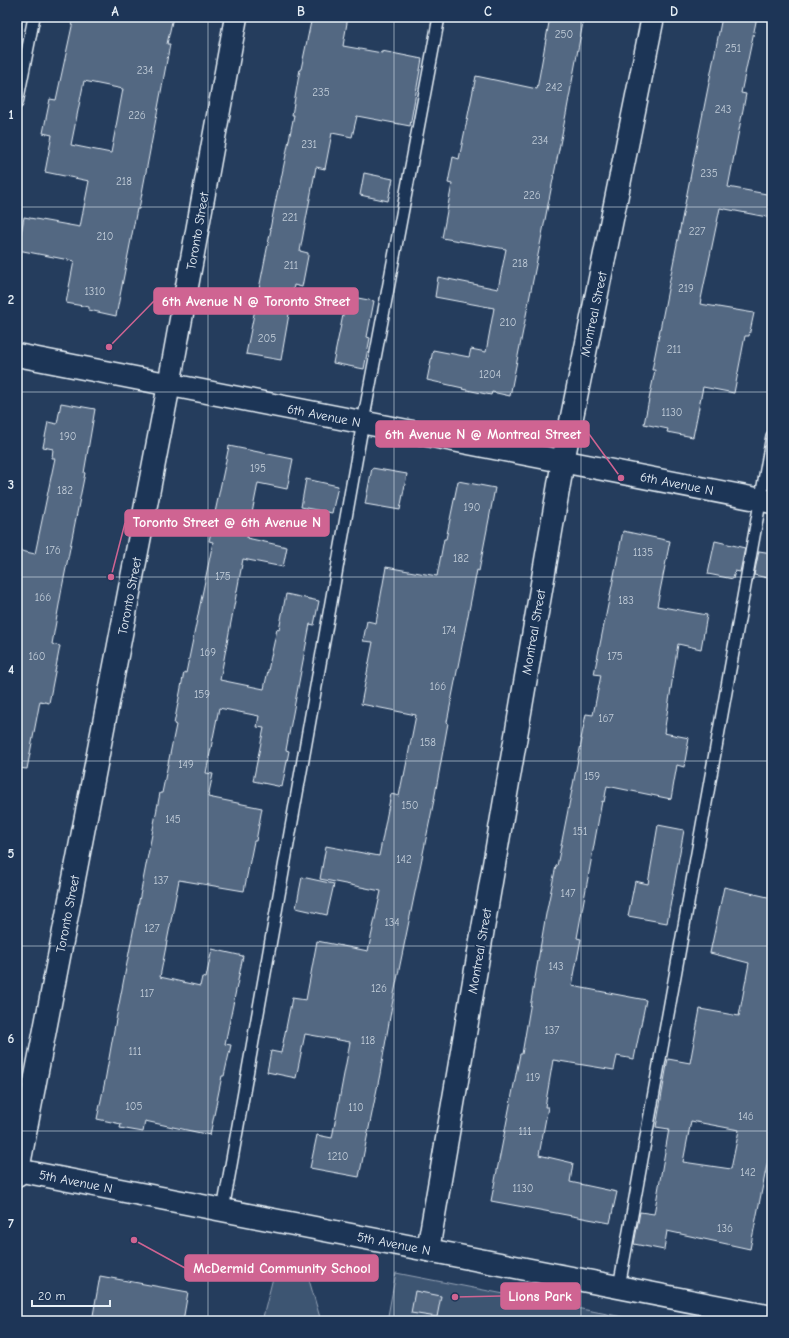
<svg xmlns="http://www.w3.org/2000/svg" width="789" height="1338" viewBox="0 0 789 1338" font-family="'Comic Neue',sans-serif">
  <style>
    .green { fill: #3e5472; stroke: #93a2b5 }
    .building { fill: #536782; stroke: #e8f1f8; fill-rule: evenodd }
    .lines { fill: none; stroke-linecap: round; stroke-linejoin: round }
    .service-casing { stroke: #e8f1f8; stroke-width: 14 }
    .minor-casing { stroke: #e8f1f8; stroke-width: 25 }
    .tertiary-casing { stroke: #e8f1f8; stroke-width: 25 }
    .service { stroke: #1d3557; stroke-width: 11 }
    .minor { stroke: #1d3557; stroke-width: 22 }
    .tertiary { stroke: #1d3557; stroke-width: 22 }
    .grid { fill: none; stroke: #e8f1f8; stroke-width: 1; stroke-opacity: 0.55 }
    .labels { text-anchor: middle; stroke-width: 3; stroke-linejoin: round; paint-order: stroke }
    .number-label { font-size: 11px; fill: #c3ceda }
    .street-label { font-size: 13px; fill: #e8f1f8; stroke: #1d3557 }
    .leader { fill: none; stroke: #cf6492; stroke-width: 1.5 }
    .callout-dot { fill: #cf6492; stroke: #1d3557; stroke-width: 1.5 }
    .callout { fill: #cf6492; stroke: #cf6492; stroke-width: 1.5 }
    .callout-label { font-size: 14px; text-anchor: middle; font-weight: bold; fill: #fff }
    .neatline { fill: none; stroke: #e8f1f8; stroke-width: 1.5 }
    .grid-label { font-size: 13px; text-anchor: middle; font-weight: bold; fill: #e8f1f8 }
  </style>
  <rect width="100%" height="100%" fill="#253d5d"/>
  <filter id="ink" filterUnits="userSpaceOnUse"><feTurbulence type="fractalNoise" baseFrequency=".025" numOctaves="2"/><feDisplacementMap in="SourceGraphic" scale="8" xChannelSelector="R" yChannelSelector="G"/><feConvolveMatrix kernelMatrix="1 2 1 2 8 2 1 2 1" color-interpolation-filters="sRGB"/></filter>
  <g filter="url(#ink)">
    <g class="green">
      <polygon points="276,1266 307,1273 321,1321 262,1321"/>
      <polygon points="396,1273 643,1321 387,1321"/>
    </g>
    <g class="building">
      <path d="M74 17H173L167 44H170L139 209H137L116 316 89 310V307L66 303 74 261 18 250 24 217 80 227 89 181 45 172 52 135 43 133 50 99 56 100ZM84 81 123 89 111 153 71 145Z"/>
      <polygon points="312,17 348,17 343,46 382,53 382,51 422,59 410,126 357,116 352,137 332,133 325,169 316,167 300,251 308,253 308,256 302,287 294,285 281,360 246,354 271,229 270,229 278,189 279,189 294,115 292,115 300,69 301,69"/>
      <polygon points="550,17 584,17 566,114 510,396 492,392 491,395 462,389 463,388 427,380 433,350 469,357 471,349 486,352 494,308 435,297 438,277 498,289 506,249 442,238 452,184 448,183 453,157 459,159 476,76 537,89"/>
      <polygon points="722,17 757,17 741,93 746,94 728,187 772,195 772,218 720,208 700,304 754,313 749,336 745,336 734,393 703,387 693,437 667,432 668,429 644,424 655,370 652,370"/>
      <polygon points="364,173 393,179 388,201 360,195"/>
      <polygon points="347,296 374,301 367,337 370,338 364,369 333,363"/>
      <polygon points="61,403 95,409 84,473 85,473 62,588 52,644 60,646 49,703 40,701 27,769 17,768 17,550 35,554 55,458 52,458 53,449 43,447 48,422 57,424"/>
      <polygon points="229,446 293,459 287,489 258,483 247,538 287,547 283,567 243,559 220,680 264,689 277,629 279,630 286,594 319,601 314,625 310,624 286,750 289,751 282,787 253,781 264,728 257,727 259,716 219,708 206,773 213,774 208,797 262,808 256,841 254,841 244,891 179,880 160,977 200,986 202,977 206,978 212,949 243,956 225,1044 231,1045 224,1076 222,1076 210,1135 145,1121 143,1132 120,1128 121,1124 97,1119 105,1081 114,1030 160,793 162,793 176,725 174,724 184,672 186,673 213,542 209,541"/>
      <polygon points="372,468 407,474 400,510 365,504"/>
      <polygon points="306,479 338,486 332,513 301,507"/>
      <polygon points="458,481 495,488 479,571 477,570 447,722 448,723 434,800 394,994 380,1074 359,1177 310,1168 317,1135 332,1138 350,1042 305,1034 296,1078 267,1072 271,1051 281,1053 292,998 306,1000 317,941 368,951 381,891 320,879 326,846 379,856 391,794 399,796 403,776 404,776 416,715 361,704 373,642 363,641 367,621 376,623 386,567 437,576 444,539 446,539"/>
      <polygon points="623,531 670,541 657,606 707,615 701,649 678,644 664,733 689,738 684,767 677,765 671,799 607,786 604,802 602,801 577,938 581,939 572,986 646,1000 634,1059 617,1056 614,1070 553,1060 545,1107 548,1107 539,1155 573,1163 570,1182 617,1192 610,1223 491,1201 520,1054 522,1054 546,914 556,866 557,866 582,739 581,739 586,714 593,715 601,675 594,674"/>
      <polygon points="715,541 745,548 740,572 735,571 733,579 708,574"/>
      <polygon points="759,551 772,553 772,579 754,575"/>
      <polygon points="658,825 684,830 667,923 628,916 635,881 648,884"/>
      <polygon points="302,877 334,884 327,915 296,908"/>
      <path d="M724 887 772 898V1140L750 1249 667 1231 664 1250 634 1244 640 1212 654 1214 669 1129 656 1127 668 1059 690 1063 700 1009 739 1016 749 963 710 953ZM691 1121 739 1130 731 1169 683 1162Z"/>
      <polygon points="100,1276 188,1292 183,1321 92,1321"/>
      <polygon points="415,1291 441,1296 437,1317 411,1313"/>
    </g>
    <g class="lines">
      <defs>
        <g id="service">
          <polyline points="17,103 34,17"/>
          <polyline points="223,1210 363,422 439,17"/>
          <polyline points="619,1287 772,436"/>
        </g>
        <g id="minor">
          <polyline points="17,1170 772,1317"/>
          <polyline points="17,1175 169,385 236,17"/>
          <polyline points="428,1250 563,461 653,17"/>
        </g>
        <polyline id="tertiary" points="17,355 772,502"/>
      </defs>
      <use href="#service" class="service-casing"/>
      <use href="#minor" class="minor-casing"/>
      <use href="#tertiary" class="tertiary-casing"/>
      <use href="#service" class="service"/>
      <use href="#minor" class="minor"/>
      <use href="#tertiary" class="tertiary"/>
    </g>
  </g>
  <path class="grid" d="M208 17V1321M394 17V1321M581 17V1321M17 207H772M17 392H772M17 577H772M17 761H772M17 946H772M17 1131H772"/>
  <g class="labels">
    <g class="number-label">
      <text x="564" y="38">250</text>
      <text x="733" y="52">251</text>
      <text x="145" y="74">234</text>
      <text x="554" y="91">242</text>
      <text x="321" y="96">235</text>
      <text x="723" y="113">243</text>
      <text x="137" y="119">226</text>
      <text x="540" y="144">234</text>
      <text x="309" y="148">231</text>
      <text x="709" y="177">235</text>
      <text x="124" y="185">218</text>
      <text x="532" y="199">226</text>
      <text x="290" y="221">221</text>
      <text x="697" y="235">227</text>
      <text x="105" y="240">210</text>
      <text x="520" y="267">218</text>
      <text x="291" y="269">211</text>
      <text x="686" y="292">219</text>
      <text x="95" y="295">1310</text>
      <text x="508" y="326">210</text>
      <text x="267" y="342">205</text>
      <text x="674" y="353">211</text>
      <text x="490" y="378">1204</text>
      <text x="672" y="416">1130</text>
      <text x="68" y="440">190</text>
      <text x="258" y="472">195</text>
      <text x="65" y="494">182</text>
      <text x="472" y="511">190</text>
      <text x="53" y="554">176</text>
      <text x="643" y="556">1135</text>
      <text x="461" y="562">182</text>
      <text x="223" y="580">175</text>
      <text x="43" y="601">166</text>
      <text x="626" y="604">183</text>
      <text x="449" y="634">174</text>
      <text x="208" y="656">169</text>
      <text x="37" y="660">160</text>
      <text x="615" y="660">175</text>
      <text x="438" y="690">166</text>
      <text x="202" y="698">159</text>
      <text x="606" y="722">167</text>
      <text x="428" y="746">158</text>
      <text x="186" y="768">149</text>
      <text x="592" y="780">159</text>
      <text x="410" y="809">150</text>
      <text x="173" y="823">145</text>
      <text x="580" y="835">151</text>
      <text x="404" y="863">142</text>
      <text x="161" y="884">137</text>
      <text x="568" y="897">147</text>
      <text x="392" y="926">134</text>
      <text x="152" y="932">127</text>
      <text x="556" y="970">143</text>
      <text x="379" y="992">126</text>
      <text x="147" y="997">117</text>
      <text x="552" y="1034">137</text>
      <text x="368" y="1044">118</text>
      <text x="135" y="1055">111</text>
      <text x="533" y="1081">119</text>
      <text x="134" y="1110">105</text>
      <text x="356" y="1111">110</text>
      <text x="746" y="1120">146</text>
      <text x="525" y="1135">111</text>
      <text x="338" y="1160">1210</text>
      <text x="748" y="1176">142</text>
      <text x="523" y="1192">1130</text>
      <text x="725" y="1232">136</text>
    </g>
    <g class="street-label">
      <text transform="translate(197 231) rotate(-80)" y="5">Toronto Street</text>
      <text transform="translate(593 314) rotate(-78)" y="5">Montreal Street</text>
      <text transform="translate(324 415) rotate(11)" y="5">6th Avenue N</text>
      <text transform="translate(677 483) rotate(11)" y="5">6th Avenue N</text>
      <text transform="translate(129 596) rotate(-79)" y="5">Toronto Street</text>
      <text transform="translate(533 632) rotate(-80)" y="5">Montreal Street</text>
      <text transform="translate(67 914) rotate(-79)" y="5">Toronto Street</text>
      <text transform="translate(479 951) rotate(-80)" y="5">Montreal Street</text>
      <text transform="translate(76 1181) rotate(11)" y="5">5th Avenue N</text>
      <text transform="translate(394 1243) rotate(11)" y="5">5th Avenue N</text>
    </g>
  </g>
  <path class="leader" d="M109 347L154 301M621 478L589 434M111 577L125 523M134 1240L185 1268M455 1297L501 1296"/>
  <g class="callout-dot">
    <circle cx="109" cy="347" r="4"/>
    <circle cx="621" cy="478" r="4"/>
    <circle cx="111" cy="577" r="4"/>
    <circle cx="134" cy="1240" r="4"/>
    <circle cx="455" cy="1297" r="4"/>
  </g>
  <g class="callout">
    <rect x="154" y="288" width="204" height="26" rx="4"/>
    <rect x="376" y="421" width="213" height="26" rx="4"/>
    <rect x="125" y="510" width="204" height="26" rx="4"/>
    <rect x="185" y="1255" width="193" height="26" rx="4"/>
    <rect x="501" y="1283" width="79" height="26" rx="4"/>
  </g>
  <g class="callout-label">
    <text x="256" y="306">6th Avenue N @ Toronto Street</text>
    <text x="483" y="439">6th Avenue N @ Montreal Street</text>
    <text x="227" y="527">Toronto Street @ 6th Avenue N</text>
    <text x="282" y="1273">McDermid Community School</text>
    <text x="540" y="1301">Lions Park</text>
  </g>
  <rect width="789" height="1338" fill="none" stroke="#1d3557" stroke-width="44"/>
  <path d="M32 1300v6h78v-6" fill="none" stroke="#e8f1f8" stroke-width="2"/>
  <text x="38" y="1300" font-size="12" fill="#e8f1f8" stroke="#1d3557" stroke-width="3" paint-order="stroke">20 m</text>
  <rect x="22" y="22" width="745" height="1294" class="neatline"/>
  <g class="grid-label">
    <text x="115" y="16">A</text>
    <text x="301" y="16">B</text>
    <text x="488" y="16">C</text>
    <text x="674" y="16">D</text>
    <text x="11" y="119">1</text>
    <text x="11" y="304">2</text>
    <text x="11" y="489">3</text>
    <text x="11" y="674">4</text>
    <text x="11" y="858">5</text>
    <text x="11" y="1043">6</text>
    <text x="11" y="1228">7</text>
  </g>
</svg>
